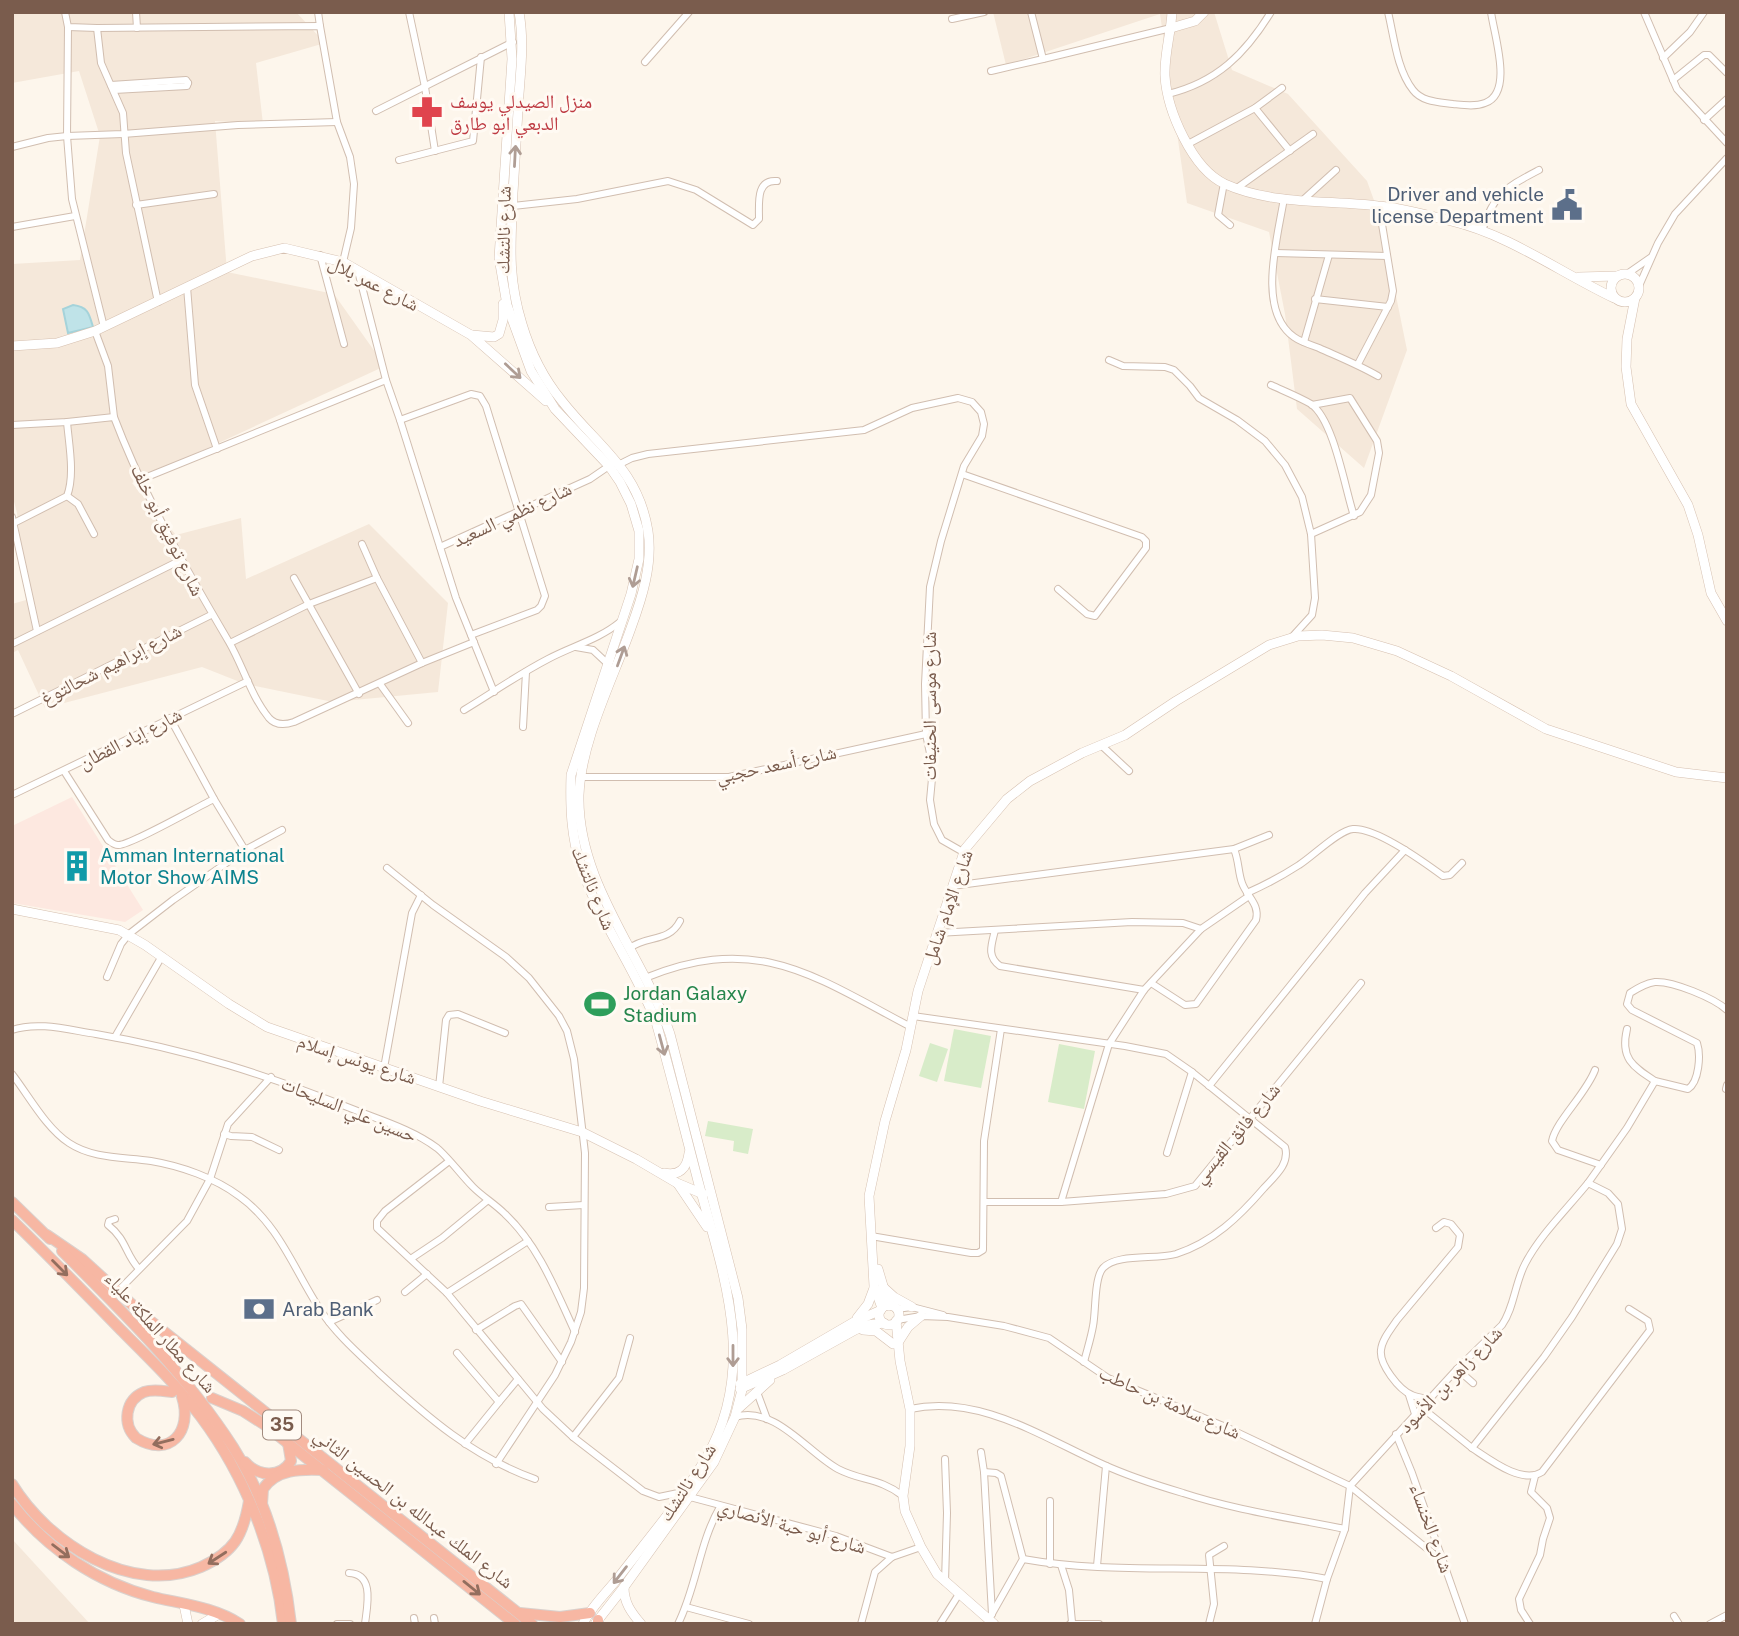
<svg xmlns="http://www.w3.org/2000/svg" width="1739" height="1636" viewBox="0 0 1739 1636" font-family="'Public Sans','Noto Naskh Arabic',sans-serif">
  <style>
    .residential { fill: #f5e8da }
    .commercial { fill: #fde8e0 }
    .green { fill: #d8ecc9 }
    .water { fill: #bfe3e8; stroke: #a5d3da; stroke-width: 2 }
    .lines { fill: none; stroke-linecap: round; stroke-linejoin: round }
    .street-casing { stroke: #d1beb0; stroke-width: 8 }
    .secondary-casing { stroke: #d6c0b0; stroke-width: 10 }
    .highway-casing { stroke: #dad1cd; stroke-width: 12 }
    .street { stroke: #fff; stroke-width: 6 }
    .secondary { stroke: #fff; stroke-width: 9 }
    .highway { stroke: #f7b7a3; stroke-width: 10 }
    .oneway { stroke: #af9d94 }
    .oneway2 { stroke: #936e5e }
    .labels { text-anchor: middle; stroke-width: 6; stroke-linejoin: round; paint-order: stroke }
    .shield { fill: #fffaf3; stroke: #a28b7f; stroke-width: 2 }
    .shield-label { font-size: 18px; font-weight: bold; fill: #7a5c4d }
    .health-label { font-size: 19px; fill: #be3a42; stroke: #fffaf3; text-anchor: start }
    .service-label { font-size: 19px; fill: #4e5e75; stroke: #fffaf3; text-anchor: end }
    .street-label { font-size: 19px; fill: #7a5c4d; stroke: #fffaf3 }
    .culture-label { font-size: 19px; fill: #0d838f; stroke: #fffaf3; text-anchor: start }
    .leisure-label { font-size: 19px; fill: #27864d; stroke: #fffaf3; text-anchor: start }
  </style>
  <rect width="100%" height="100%" fill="#fdf6ec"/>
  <g class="residential">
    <polygon points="12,12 296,12 325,43 256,63 263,124 215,121 227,272 334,294 385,366 132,483 176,535 241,518 246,579 369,524 448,603 438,692 333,702 245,684 202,667 45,708 18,650 12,653 12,604 26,600 17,513 12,494 12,264 80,260 100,136 79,71 12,83"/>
    <polygon points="993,12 1214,12 1232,70 1288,94 1367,181 1380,217 1407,350 1364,468 1297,409 1285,314 1269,232 1187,203 1160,14 1006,65"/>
    <polygon points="12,1539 90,1624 12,1624"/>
  </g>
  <polygon class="commercial" points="72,797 143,910 125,922 12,903 12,826"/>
  <g class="green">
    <polygon points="954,1029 991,1036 981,1088 944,1081"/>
    <polygon points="930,1043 948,1049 937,1082 919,1076"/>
    <polygon points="1059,1044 1095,1051 1084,1109 1048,1102"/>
    <polygon points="708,1121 753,1129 748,1154 733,1151 734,1141 705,1136"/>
  </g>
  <path class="water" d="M73 305C88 307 89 313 93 327L68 333 63 309Z"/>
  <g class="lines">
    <defs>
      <g id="street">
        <polyline points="65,12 68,27 97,28 320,26 337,122 350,157 354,184 351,228 343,262"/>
        <polyline points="136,12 137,28"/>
        <polyline points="318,12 320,26"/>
        <polyline points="409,12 425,87 435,151"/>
        <path d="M1388 12C1394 37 1397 70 1413 90 1422 102 1439 102 1453 104 1463 105 1475 107 1485 103 1514 93 1494 35 1491 12"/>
        <polyline points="1644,12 1677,89 1727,143"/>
        <polyline points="952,19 984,12"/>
        <polyline points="68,27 67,136 72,199 104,327"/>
        <polyline points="97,28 101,63 123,113 126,153 158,302"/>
        <polyline points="1663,58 1690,32 1704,12"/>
        <polyline points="1043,59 1171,28"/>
        <polyline points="645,62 689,12"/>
        <polyline points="991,71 1043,59 1031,12"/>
        <polyline points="1673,80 1704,55 1709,55 1727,73"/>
        <polyline points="111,85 186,80 188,83"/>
        <polyline points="114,90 187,86 188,83"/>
        <path d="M1168 94C1217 82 1245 54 1271 12"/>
        <polyline points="1255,108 1290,151"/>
        <polyline points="376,111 513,42"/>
        <polyline points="1704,120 1727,99"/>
        <polyline points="1188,144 1255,108 1282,88"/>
        <polyline points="12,147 48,138 67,136 123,134 238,125 337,122"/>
        <polyline points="399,160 473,141 481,57"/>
        <polyline points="1224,183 1218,215 1230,225"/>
        <polyline points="1237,188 1313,134"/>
        <path d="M1284 198C1278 237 1256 310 1294 337 1301 342 1311 345 1319 348 1339 357 1359 365 1378 376"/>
        <polyline points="1303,200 1336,170"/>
        <polyline points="136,205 214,194"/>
        <path d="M513 206 577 199 668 181 696 190 753 225 759 219C759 203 756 179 777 181"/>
        <polyline points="12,227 75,216"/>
        <path d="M1482 231C1494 193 1505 188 1539 170"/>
        <polyline points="1276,253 1387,256"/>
        <polyline points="320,255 344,344"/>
        <polyline points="1627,274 1650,258"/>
        <polyline points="1639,286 1658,243 1675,214 1727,158"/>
        <polyline points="187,287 195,385 217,449"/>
        <polyline points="1315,299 1388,307"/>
        <polyline points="95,331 108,366 114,417"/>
        <polyline points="1304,342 1329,255"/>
        <polyline points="1109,360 1123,366 1165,367 1174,370 1190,386 1199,398 1237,420 1265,441 1285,465 1302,497 1311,534 1315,598 1312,615 1292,637"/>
        <polyline points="1358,364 1391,301 1393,291 1379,206"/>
        <polyline points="386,380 400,420 471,394 480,396 486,406 545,596 541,606 537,610 471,635"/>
        <path d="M1271 385C1284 391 1299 397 1311 404 1334 420 1345 489 1354 516"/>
        <polyline points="400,420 440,547"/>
        <path d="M12 425 67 422 114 417C144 496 186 569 229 642 243 666 251 696 269 718 276 726 285 725 294 722L422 663 474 642"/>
        <polyline points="620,464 632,458 648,454 864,430 912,408 958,398 972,402 981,412 984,424 982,436 964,466 941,541 930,587 925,684 926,734 933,768 930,800 934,824 942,840 963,852"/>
        <polyline points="962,474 1142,537 1146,541 1146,548 1095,616 1087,614 1058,589"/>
        <polyline points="142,479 386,380 358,271"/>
        <polyline points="67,496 78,504 94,534"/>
        <polyline points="12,517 37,631"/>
        <path d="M14 523 67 496C75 475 69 445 67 422"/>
        <polyline points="1311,534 1360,512 1371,495 1379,453 1377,441 1350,398 1312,405"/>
        <polyline points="362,544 377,578 422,663"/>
        <polyline points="294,578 359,694"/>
        <polyline points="230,643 309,604 377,578"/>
        <polyline points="12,644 181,560"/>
        <polyline points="576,647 593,650 608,664"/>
        <polyline points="380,684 408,723"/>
        <polyline points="494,692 456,598 440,547 590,479 609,466"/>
        <path d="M464 710C492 693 519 674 548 659 572 646 598 640 620 622"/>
        <polyline points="12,714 211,615"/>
        <polyline points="170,718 214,799 245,850"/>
        <polyline points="523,727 526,672"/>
        <polyline points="1101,745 1129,771"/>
        <path d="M64 771 108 840C112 843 114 845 118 845 129 846 199 806 214 799"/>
        <polyline points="581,777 729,777 926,734"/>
        <polyline points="12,795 248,681"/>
        <polyline points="387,868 433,905 506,957 529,978 559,1016 567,1031 574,1059 585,1153 584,1288 581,1312 571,1342 555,1375 496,1464"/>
        <polyline points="952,886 1234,849 1269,835"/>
        <path d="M1247 893C1265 885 1282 876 1299 865 1312 857 1339 830 1353 829 1376 827 1424 862 1443 876L1450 875 1462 863"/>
        <path d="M995 930C992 944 986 956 1000 966L1144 990"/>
        <polyline points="937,933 1132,922 1183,923 1201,929"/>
        <path d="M630 948C646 935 669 943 680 921"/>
        <polyline points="107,977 121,944 129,934 173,900 245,850 282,830"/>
        <path d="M645 978C757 932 814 976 911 1027"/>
        <path d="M1151 983 1185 1005 1196 1004 1256 920C1260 904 1247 897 1242 883 1238 872 1239 861 1234 849"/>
        <path d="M913 1016 1125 1046 1166 1054 1192 1072 1285 1147C1290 1164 1275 1176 1264 1188 1239 1217 1213 1242 1176 1254 1156 1260 1117 1253 1103 1268 1094 1278 1096 1312 1093 1326 1091 1338 1087 1350 1084 1362"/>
        <path d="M1627 1029C1620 1058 1632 1066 1655 1081"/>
        <path d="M12 1030C38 1021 69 1030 96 1034 190 1050 267 1075 355 1110 383 1121 413 1130 437 1148 448 1157 462 1176 473 1187 483 1197 495 1204 505 1214 539 1246 556 1291 575 1332"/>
        <polyline points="115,1037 162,956"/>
        <polyline points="384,1068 412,913 421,895"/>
        <path d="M1595 1070C1586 1094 1556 1121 1552 1141L1558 1150 1601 1165"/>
        <path d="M12 1074C29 1096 46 1128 69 1143 93 1159 124 1157 151 1161 181 1166 215 1178 239 1196 279 1224 295 1272 321 1311 337 1335 358 1353 379 1373 427 1417 473 1457 535 1479"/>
        <polyline points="1209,1086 1365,893 1405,850"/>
        <polyline points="439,1087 446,1020 449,1015 458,1014 505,1033"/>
        <polyline points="1726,1089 1727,1085"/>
        <polyline points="224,1134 231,1136 252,1137 279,1150"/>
        <polyline points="1167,1153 1192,1072"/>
        <polyline points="448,1162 385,1211 377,1221 377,1228 447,1293 543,1409 573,1437 643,1491 659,1497 683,1492"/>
        <path d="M1588 1183 1627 1128 1655 1081 1688 1089C1699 1082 1701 1055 1697 1043L1632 1010 1627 1004 1630 993C1638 988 1646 983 1655 982 1673 981 1714 998 1727 1010"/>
        <polyline points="984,1202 1061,1202 1166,1194 1195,1186 1361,983"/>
        <polyline points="1061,1202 1109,1044 1144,990 1201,929 1249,896"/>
        <polyline points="549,1207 584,1205"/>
        <path d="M115 1219 109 1221 108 1225C127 1240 125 1254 139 1269"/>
        <polyline points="871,1236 971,1253 978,1253 983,1250 984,1141 1001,1029"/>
        <polyline points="412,1258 442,1238 487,1201"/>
        <polyline points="117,1292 187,1221 210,1179 228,1124 271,1077"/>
        <polyline points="405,1292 427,1274"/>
        <polyline points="447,1293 528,1241"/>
        <polyline points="896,1309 912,1307 943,1315"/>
        <polyline points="897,1320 921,1316 948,1317 1004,1326 1049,1338 1108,1378 1228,1428 1350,1486 1441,1560"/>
        <polyline points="329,1322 377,1300"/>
        <polyline points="476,1330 515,1306 521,1304 562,1362"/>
        <polyline points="457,1353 499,1402 518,1379"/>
        <polyline points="1457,1369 1473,1383"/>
        <polyline points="757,1392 767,1419"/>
        <polyline points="1409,1395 1415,1414"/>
        <path d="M1428 1399C1423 1398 1416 1397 1412 1395 1399 1390 1379 1364 1381 1350 1382 1339 1391 1329 1397 1320L1458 1247 1460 1235 1451 1224 1444 1222 1436 1228"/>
        <path d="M910 1409C979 1394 1042 1437 1102 1464 1128 1476 1156 1485 1183 1493 1235 1510 1291 1518 1345 1529"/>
        <path d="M735 1417C775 1405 807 1452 838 1469 861 1481 880 1478 903 1496"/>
        <polyline points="1396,1434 1412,1473 1465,1624"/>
        <polyline points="573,1437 619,1378 630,1338"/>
        <polyline points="465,1444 499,1402"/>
        <path d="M1472 1448C1489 1459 1522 1485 1542 1472L1650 1330 1648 1321 1629 1309"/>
        <polyline points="981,1452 984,1472 992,1614"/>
        <polyline points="945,1459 947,1513 945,1582"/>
        <polyline points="984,1472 996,1473 1001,1476 1023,1559 989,1619"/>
        <polyline points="690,1497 836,1536 892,1557 921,1547"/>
        <path d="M1023 1559C1123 1577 1228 1560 1327 1579"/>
        <polyline points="1050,1564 1050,1501"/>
        <polyline points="1061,1565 1069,1590 1072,1622"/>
        <polyline points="1097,1566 1106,1466"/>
        <path d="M349 1573C375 1574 367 1606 365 1624"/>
        <polyline points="686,1607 749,1624"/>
        <polyline points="1674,1616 1679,1624"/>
        <polyline points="414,1618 415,1624"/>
        <polyline points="434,1618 435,1624"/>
        <polyline points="337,1624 350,1624"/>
        <path d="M678 1624C697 1586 699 1543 720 1507"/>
        <polyline points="861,1624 875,1572 892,1557"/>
        <polyline points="940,1624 959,1594"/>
        <polyline points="1070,1624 1099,1624"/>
        <polyline points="1209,1624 1214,1604 1209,1555 1224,1546"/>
        <path d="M1315 1624 1327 1579 1345 1529 1350 1486 1457 1369 1502 1325C1514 1308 1515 1283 1525 1264 1540 1235 1567 1209 1588 1183L1608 1193 1618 1204 1622 1229 1617 1244 1572 1317 1544 1357 1472 1448 1421 1407"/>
        <polyline points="1530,1624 1521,1610 1519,1599 1540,1555 1543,1539 1550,1518 1547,1508 1531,1492 1535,1476"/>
        <polyline points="1710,1624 1727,1615"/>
      </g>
      <g id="secondary">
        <path d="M509 12 512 59 499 258 507 305 531 371 555 409 609 466 620 482 631 504 639 531V559L631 594 571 775C570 806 571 837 581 866 599 921 635 968 656 1022 671 1075 684 1128 698 1181 723 1273 759 1367 706 1458 681 1501 648 1539 618 1578 607 1592 590 1608 583 1624"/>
        <path d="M519 12C524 40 521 67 519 94 517 127 515 160 513 193 511 242 507 276 522 324 530 351 544 379 562 401 598 447 638 469 648 531 653 564 642 598 631 628 613 679 581 741 579 795 577 883 643 955 670 1034L738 1298 742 1329V1390L735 1417 714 1462 624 1587 595 1624"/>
        <path d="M1172 12C1171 33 1164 55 1165 76 1167 110 1192 169 1225 184 1272 205 1328 200 1378 206 1402 208 1427 215 1451 221 1510 235 1559 272 1614 298"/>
        <polyline points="1171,28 1195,21 1204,12"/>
        <circle cx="1625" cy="288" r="14"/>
        <polyline points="1579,277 1617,276"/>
        <polyline points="1635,298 1627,339 1626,367 1631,404 1688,505 1698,535 1711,593 1727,621"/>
        <polyline points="472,335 494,337 499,334 503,320 503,304"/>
        <polyline points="12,346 57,343 95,331 252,256 284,248 343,262 471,335 546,401"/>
        <polyline points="12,909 119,930 145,945 229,1004 267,1027 480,1101 582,1132 636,1159 677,1183 703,1194"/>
        <path d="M664 1173C679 1176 687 1169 689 1153"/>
        <polyline points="678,1184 707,1227"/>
        <polyline points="878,1269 889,1306"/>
        <polyline points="883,1287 894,1297 912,1307"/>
        <circle cx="889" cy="1315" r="10"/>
        <polyline points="882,1308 874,1286 869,1196 885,1121 906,1050 918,991 965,849 1007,799 1030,781 1082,753 1125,735 1176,701 1269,645 1298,636 1322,635 1353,638 1397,651 1451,676 1546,729 1676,772 1727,778"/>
        <polyline points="857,1318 868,1304 874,1288"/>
        <polyline points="896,1321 900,1361 910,1409 910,1446 903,1496 905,1511 921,1547 937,1574 994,1624"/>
        <polyline points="863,1330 876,1331 893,1344"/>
        <polyline points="899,1341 908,1327 921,1316"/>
        <polyline points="740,1384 780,1365 854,1322 881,1310"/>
        <polyline points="740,1389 783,1370 855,1330 867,1325 884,1323"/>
        <polyline points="739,1408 770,1380"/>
        <path d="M624 1587C624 1603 631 1612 641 1624"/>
        <polyline points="184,1605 188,1624"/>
        <polyline points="202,1624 219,1614"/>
      </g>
      <g id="highway">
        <polyline points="12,1202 50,1239"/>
        <path d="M12 1220C49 1256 85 1293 121 1330 149 1358 177 1385 201 1417 245 1476 275 1551 283 1624"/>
        <polyline points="47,1235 82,1259 148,1319 532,1624"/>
        <path d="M62 1251C123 1312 186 1374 233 1447 266 1499 284 1563 291 1624"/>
        <path d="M172 1392C163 1391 153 1389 144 1392 125 1400 122 1424 136 1438 170 1459 193 1431 182 1397"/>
        <polyline points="212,1398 243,1411 265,1425 515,1624"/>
        <path d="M245 1462C257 1476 280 1479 291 1461L288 1443"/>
        <path d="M12 1484C48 1543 131 1597 201 1567 234 1552 243 1536 249 1501"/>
        <path d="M12 1504C47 1549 98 1583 153 1597 182 1604 214 1607 240 1624"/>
        <path d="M262 1504 263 1489C276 1469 301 1469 323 1470"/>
        <polyline points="520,1613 560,1617 590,1613"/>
        <polyline points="598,1624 598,1620"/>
      </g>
    </defs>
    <use href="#street" class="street-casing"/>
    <use href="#secondary" class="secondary-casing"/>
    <use href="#highway" class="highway-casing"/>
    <use href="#street" class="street"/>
    <use href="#secondary" class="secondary"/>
    <use href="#highway" class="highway"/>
  </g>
  <defs><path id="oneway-shaft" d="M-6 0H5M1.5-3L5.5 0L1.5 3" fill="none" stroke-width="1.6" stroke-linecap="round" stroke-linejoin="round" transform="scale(1.75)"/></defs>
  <g class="oneway">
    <use href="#oneway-shaft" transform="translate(515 156) rotate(-87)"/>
    <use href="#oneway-shaft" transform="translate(513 371) rotate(43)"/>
    <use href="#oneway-shaft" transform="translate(635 577) rotate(103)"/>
    <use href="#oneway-shaft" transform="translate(621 656) rotate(-70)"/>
    <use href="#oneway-shaft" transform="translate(662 1045) rotate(75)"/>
    <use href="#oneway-shaft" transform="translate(733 1356) rotate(90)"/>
    <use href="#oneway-shaft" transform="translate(620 1575) rotate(128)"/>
  </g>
  <g class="oneway2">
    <use href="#oneway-shaft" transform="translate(60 1268) rotate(45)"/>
    <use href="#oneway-shaft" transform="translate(163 1442) rotate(166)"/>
    <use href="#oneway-shaft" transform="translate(61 1551) rotate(37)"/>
    <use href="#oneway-shaft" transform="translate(217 1558) rotate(147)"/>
    <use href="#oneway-shaft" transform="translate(472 1588) rotate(39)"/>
  </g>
  <defs>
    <symbol id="pharmacy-bare" viewBox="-9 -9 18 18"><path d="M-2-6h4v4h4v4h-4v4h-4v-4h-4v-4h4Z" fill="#e0444e" stroke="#fffaf3" stroke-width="2.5" paint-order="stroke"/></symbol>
    <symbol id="civic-bare" viewBox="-9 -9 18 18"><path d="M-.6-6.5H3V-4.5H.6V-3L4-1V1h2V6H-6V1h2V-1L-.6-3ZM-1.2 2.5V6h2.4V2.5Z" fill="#5c6f8a" stroke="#fffaf3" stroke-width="2.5" paint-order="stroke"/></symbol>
    <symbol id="building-bare" viewBox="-9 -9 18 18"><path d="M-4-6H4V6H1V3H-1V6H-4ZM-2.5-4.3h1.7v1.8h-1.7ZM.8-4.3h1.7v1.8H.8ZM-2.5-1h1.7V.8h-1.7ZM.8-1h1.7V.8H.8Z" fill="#0f9aa8" stroke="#fffaf3" stroke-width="2.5" paint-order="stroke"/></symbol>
    <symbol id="stadium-bare" viewBox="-9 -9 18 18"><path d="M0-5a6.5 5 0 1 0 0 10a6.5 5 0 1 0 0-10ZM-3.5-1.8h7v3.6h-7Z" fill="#2e9e5b" stroke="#fffaf3" stroke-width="2.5" paint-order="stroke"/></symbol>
    <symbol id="bank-bare" viewBox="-9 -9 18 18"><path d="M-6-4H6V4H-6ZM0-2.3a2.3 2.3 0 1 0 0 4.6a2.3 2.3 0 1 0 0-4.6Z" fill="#5c6f8a" stroke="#fffaf3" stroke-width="2.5" paint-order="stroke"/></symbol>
  </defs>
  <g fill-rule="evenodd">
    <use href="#pharmacy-bare" x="405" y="90" width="44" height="44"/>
    <use href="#civic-bare" x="1545" y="183" width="44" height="44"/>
    <use href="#building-bare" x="55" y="844" width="44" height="44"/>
    <use href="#stadium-bare" x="578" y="982" width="44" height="44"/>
    <use href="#bank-bare" x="237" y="1287" width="44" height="44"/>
  </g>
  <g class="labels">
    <rect class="shield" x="263" y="1410.5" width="38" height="29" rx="5"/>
    <g class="shield-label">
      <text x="282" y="1431">35</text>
    </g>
    <g class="health-label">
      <text x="450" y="108">منزل الصيدلي يوسف<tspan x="450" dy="22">الدبعي ابو طارق</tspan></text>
    </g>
    <g class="service-label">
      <text x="1544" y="201">Driver and vehicle<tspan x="1544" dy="22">license Department</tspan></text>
      <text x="282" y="1316" text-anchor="start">Arab Bank</text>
    </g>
    <g class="street-label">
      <text transform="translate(503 230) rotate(-89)" y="7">شارع نالتشك</text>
      <text transform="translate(374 283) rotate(27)" y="7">شارع عمر بلال</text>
      <text transform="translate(512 514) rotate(-25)" y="7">شارع نظمي السعيد</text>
      <text transform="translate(168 530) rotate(64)" y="7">شارع توفيق أبو خلف</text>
      <text transform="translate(111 664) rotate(-27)" y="7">شارع إبراهيم شحالتوغ</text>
      <text transform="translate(929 706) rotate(-90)" y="7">شارع موسى الحنيفات</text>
      <text transform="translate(130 738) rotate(-27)" y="7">شارع إياد القطان</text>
      <text transform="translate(776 764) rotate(-12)" y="7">شارع أسعد حجبي</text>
      <text transform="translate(594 888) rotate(68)" y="7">شارع نالتشك</text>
      <text transform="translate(947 907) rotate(-71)" y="7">شارع الإمام شامل</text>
      <text transform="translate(357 1059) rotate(18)" y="7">شارع يونس إسلام</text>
      <text transform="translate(349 1109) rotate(22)" y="7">حسين علي السليحات</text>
      <text transform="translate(1236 1133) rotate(-50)" y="7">شارع فائق القيسي</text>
      <text transform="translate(161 1332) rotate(48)" y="7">شارع مطار الملكة علياء</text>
      <text transform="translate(1450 1379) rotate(-46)" y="7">شارع زاهر بن الأسود</text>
      <text transform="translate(1170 1402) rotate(24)" y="7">شارع سلامة بن حاطب</text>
      <text transform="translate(687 1482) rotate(-57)" y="7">شارع نالتشك</text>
      <text transform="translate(414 1508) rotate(38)" y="7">شارع الملك عبدالله بن الحسين الثاني</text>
      <text transform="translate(792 1526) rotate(16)" y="7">شارع أبو حبة الأنصاري</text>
      <text transform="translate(1432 1528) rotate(70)" y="7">شارع الخنساء</text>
    </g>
    <g class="culture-label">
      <text x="100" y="862">Amman International<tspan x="100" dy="22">Motor Show AIMS</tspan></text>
    </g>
    <g class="leisure-label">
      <text x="623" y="1000">Jordan Galaxy<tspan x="623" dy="22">Stadium</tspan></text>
    </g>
  </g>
  <rect width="1739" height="1636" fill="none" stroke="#7a5c4d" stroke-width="28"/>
</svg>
